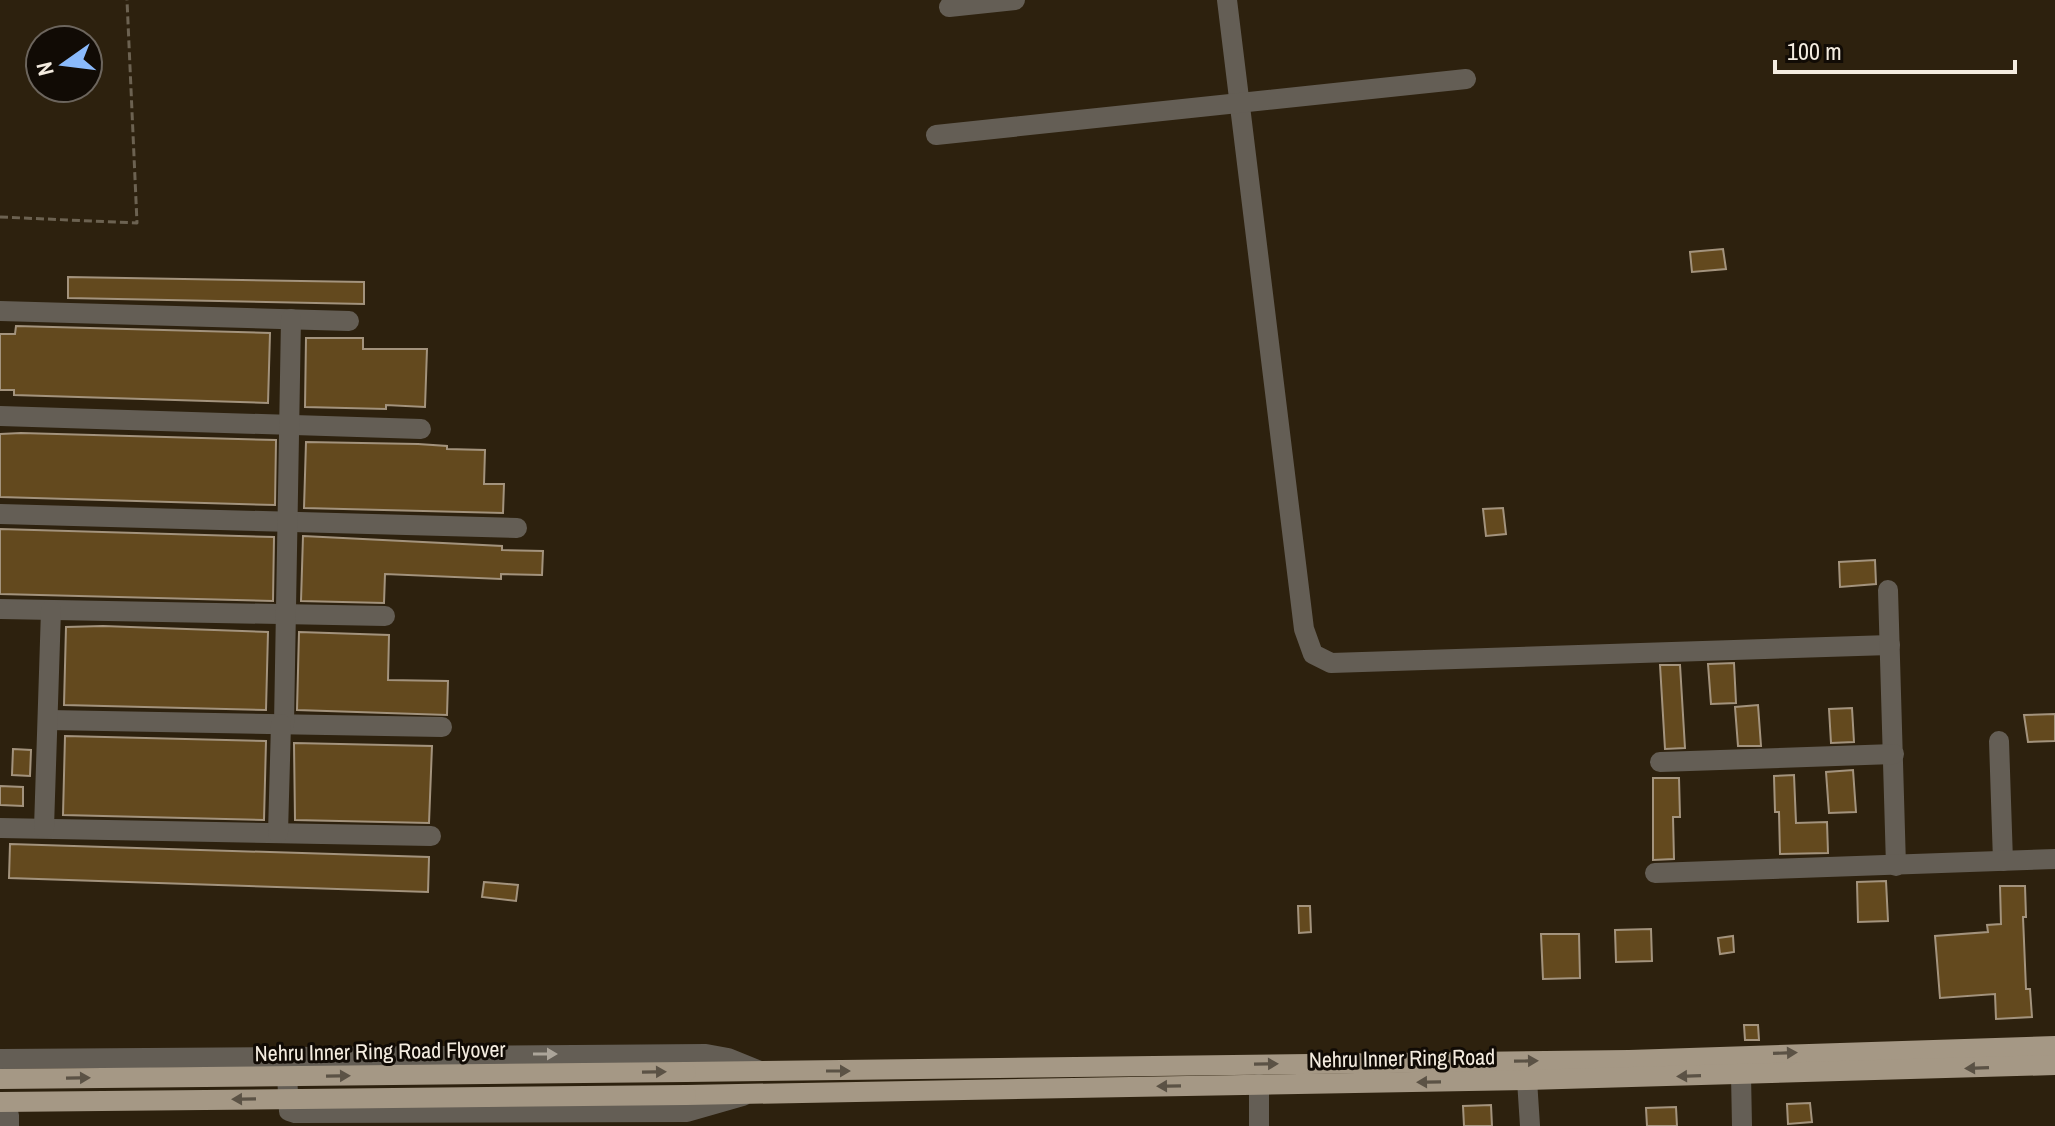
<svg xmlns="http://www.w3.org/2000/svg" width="2055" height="1126" viewBox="0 0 2055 1126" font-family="'Archivo Narrow',sans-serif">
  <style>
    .building { fill: #63491e; stroke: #a3937d; stroke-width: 2 }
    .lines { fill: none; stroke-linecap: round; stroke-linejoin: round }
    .path { stroke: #6c6251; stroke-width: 3; stroke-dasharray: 8 4; stroke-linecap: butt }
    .minor { stroke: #645e55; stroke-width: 20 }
    .major { stroke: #a59885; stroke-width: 20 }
    .major-bridge { stroke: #a59885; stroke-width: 20 }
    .oneway { fill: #5b5245 }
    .oneway2 { fill: #aca59a }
    .labels { text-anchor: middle; stroke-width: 6; stroke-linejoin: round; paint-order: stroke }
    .street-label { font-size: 22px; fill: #f4ece0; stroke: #110b05 }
  </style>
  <rect width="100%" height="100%" fill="#2d210e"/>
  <g class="building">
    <polygon points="1723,249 1726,269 1692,272 1690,252"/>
    <polygon points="68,277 364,282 364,304 68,298"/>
    <polygon points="16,326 270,333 268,403 14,395 14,390 0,390 0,334 15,334"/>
    <polygon points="306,338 363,338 363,349 427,349 425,407 386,405 386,409 305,407"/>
    <polygon points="21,433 276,440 275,505 0,497 0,434"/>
    <polygon points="306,442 418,444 447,446 447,449 485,450 484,484 504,484 503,513 304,508"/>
    <polygon points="1503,508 1506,534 1486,536 1483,509"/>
    <polygon points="0,529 274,537 273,601 0,594"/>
    <polygon points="303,536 502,546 502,550 543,551 542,575 501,574 501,579 385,574 384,603 301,601"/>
    <polygon points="1875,560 1876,584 1840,587 1839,562"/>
    <polygon points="103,626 268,632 266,710 64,705 66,627"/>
    <polygon points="299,632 389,635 388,680 448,681 447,715 297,710"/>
    <polygon points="1734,663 1736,703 1711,704 1708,664"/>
    <polygon points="1660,665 1680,665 1685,748 1665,749"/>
    <polygon points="1758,705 1761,746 1738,746 1735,707"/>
    <polygon points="1852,708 1854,742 1831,743 1829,709"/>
    <polygon points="2055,714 2055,741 2028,742 2024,715"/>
    <polygon points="65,736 266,741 264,820 63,815"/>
    <polygon points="294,743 432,746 429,823 295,820"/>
    <polygon points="13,749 31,750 30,776 12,775"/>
    <polygon points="1853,770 1856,812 1829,813 1826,772"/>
    <polygon points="1794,775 1796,823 1827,822 1828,853 1780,854 1779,812 1775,812 1774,776"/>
    <polygon points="1653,778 1679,778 1680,817 1673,817 1674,859 1653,860"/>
    <polygon points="0,786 23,787 23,806 0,805"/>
    <polygon points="10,844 429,857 428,892 9,878"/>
    <polygon points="1886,881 1888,921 1858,922 1857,882"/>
    <polygon points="484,882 518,885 516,901 482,897"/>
    <polygon points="2000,886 2025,886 2026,917 2023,917 2026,989 2030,989 2032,1017 1996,1019 1995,994 1940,998 1935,936 1988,932 1987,925 2001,924"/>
    <polygon points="1298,906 1310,906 1311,932 1299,933"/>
    <polygon points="1651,929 1652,961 1616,962 1615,930"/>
    <polygon points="1541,934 1579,934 1580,978 1543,979"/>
    <polygon points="1733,936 1734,952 1720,954 1718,938"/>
    <polygon points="1744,1025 1758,1025 1759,1040 1745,1040"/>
    <polygon points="1810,1103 1812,1122 1788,1124 1787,1104"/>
    <polygon points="1491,1105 1492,1126 1464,1126 1463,1106"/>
    <polygon points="1676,1107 1677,1126 1647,1126 1646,1108"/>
  </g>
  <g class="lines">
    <polyline class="path" points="0,217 137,223 127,0"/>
    <g class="minor">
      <polyline points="1227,0 1304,629 1313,654 1331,663 1890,645"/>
      <polyline points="949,7 1015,0"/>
      <polyline points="936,135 1466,79"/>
      <polyline points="0,311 349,321"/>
      <polyline points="0,416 421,429"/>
      <polyline points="0,514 517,528"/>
      <polyline points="1888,590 1896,866"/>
      <polyline points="0,609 385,616"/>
      <polyline points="48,720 442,727"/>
      <polyline points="284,724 291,319"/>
      <polyline points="1999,741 2003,861"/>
      <polyline points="1660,762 1894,754"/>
      <polyline points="0,828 431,836"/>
      <polyline points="44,828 51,610"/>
      <polyline points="278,833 281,724"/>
      <polyline points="1655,873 2055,859"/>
      <polyline points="0,1059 286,1057"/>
      <polyline points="1741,1075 1742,1126"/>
      <polyline points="1527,1080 1530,1126"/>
      <polyline points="743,1096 687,1112 295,1113 289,1111 286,1057 706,1054 728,1058 760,1071"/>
      <polyline points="9,1115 9,1126"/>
      <polyline points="1259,1126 1259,1084"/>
    </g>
    <g class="major">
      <polyline points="686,1072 1629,1060 2055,1046"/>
      <polyline points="686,1095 1527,1080 2055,1065"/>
    </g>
    <g class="major-bridge">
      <polyline points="0,1079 686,1072"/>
      <polyline points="0,1102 686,1095"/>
    </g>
  </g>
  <defs><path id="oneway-solid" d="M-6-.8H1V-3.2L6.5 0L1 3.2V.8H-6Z" transform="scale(2)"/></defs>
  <g class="oneway">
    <use href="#oneway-solid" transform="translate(1785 1053) rotate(-2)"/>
    <use href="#oneway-solid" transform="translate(1526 1061) rotate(-1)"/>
    <use href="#oneway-solid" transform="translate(1266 1064) rotate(-1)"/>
    <use href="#oneway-solid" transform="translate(1977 1068) rotate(178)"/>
    <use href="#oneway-solid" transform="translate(838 1071)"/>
    <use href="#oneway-solid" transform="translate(654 1072) rotate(-1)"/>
    <use href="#oneway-solid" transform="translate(338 1076) rotate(-1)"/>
    <use href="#oneway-solid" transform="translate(1689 1076) rotate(178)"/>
    <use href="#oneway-solid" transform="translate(78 1078) rotate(-1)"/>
    <use href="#oneway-solid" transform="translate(1429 1082) rotate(179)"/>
    <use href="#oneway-solid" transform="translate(1169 1086) rotate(179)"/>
    <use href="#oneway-solid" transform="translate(244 1099) rotate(179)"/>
  </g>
  <use class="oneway2" href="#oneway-solid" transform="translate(545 1054)"/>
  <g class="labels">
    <g class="street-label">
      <text transform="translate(380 1051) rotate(-1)" y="8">Nehru Inner Ring Road Flyover</text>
      <text transform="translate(1402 1058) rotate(-1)" y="8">Nehru Inner Ring Road</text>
    </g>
  </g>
  <g transform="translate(64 64) rotate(256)"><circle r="38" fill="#110b05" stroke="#6c655d" stroke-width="2"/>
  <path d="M0-6L14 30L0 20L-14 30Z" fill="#8abafc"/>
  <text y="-12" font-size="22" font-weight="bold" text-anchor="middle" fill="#f4ece0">N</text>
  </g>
  <path d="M1775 60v12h240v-12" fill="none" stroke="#f4ece0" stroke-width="4"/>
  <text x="1787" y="60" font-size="24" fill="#f4ece0" stroke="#110b05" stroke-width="6" paint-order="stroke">100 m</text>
</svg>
